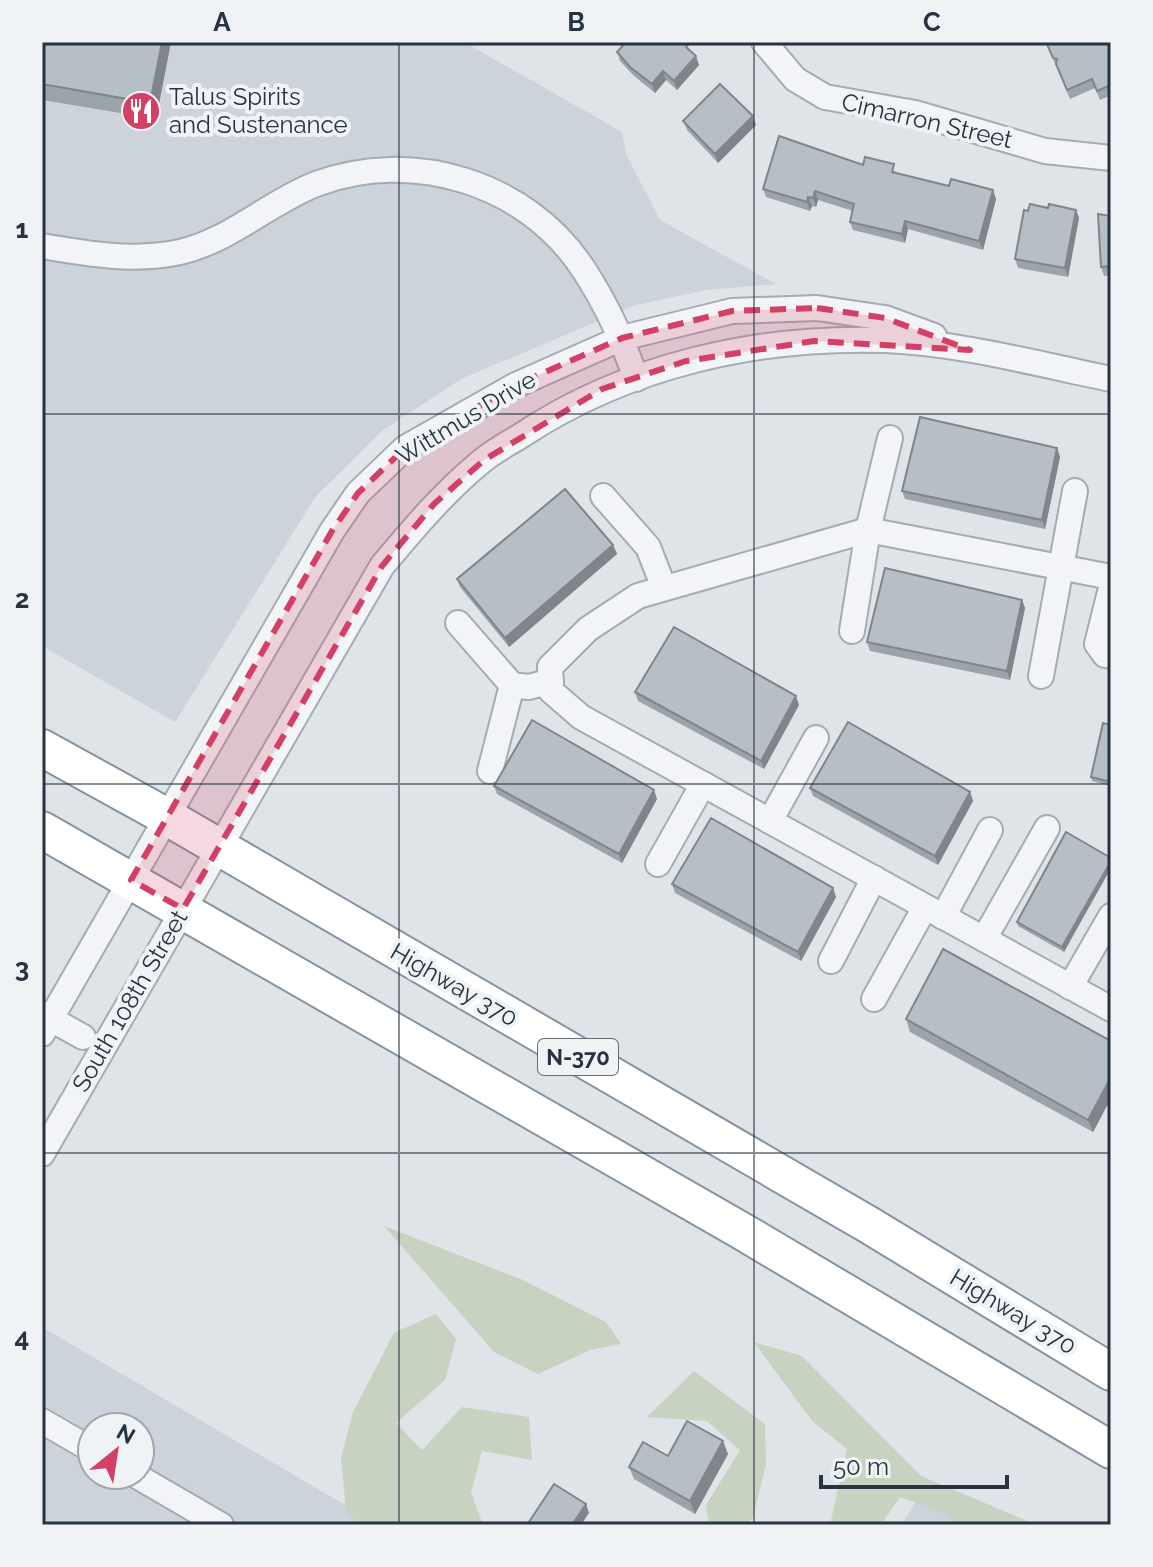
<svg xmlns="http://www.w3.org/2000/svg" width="1153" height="1567" viewBox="0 0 1153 1567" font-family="Raleway,sans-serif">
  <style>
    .built { fill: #cdd3db; fill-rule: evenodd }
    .green { fill: #c7d3c0 }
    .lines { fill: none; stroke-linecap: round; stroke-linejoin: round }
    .minor-casing { stroke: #a4abb3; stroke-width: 28 }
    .highway-casing { stroke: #8693a0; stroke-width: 40 }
    .minor { stroke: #f2f4f7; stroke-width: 24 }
    .highway { stroke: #fff; stroke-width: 36 }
    .wall { fill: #9da3aa }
    .shaded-wall { fill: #7f858b }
    .building { fill: #b6bec6; stroke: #7f858b; stroke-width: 2 }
    .marked { fill: #d33f65; fill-opacity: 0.2; stroke: #d33f65; stroke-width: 6; stroke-dasharray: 16 10; stroke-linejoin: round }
    .grid { fill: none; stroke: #273341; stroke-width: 2; stroke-opacity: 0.55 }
    .labels { text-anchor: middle; stroke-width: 8; stroke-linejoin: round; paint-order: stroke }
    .shield { fill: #eff3f6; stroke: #636d77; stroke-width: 2 }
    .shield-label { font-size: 22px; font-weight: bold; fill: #273341 }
    .poi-label { font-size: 24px; fill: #273341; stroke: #eff3f6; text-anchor: start }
    .street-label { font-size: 24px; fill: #273341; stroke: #eff3f6 }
    .neatline { fill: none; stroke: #273341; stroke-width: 3 }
    .grid-label { font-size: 26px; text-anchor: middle; font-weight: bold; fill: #273341 }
  </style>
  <rect width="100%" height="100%" fill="#dfe4e9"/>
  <g class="built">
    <polygon points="42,42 464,42 622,132 626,154 660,220 776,284 707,290 636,305 461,379 382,431 316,496 175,722 42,646"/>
    <path d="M42 1327 379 1525H42ZM92 1427H140V1475H92Z"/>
    <polygon points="927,1481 1018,1525 902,1525"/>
  </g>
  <g class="green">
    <polygon points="384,1226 523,1280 606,1322 621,1344 590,1350 538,1374 494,1352"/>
    <polygon points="436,1314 456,1339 445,1380 396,1423 422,1450 462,1407 529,1417 532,1460 482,1451 471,1493 483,1525 362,1525 346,1511 341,1458 353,1412 394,1333"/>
    <polygon points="754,1342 802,1356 921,1476 1037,1525 955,1525 947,1514 900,1497 881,1525 830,1525 847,1449 812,1421"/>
    <polygon points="694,1371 765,1424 766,1464 753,1518 745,1525 709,1525 706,1505 740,1450 707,1421 647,1417"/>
  </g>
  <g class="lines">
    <defs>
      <g id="minor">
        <polyline points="764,42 795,79 825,97 915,113 1045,151 1111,158"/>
        <path d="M42 246C88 254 134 262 180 252 231 240 268 203 316 184 412 148 527 182 584 270 606 304 623 340 636 379"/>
        <polyline points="603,496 648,547 664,588"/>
        <polyline points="1111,577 868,530 638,596 588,629 550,667 551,691 581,717 1111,1009"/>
        <polyline points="1111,588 1097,644 1105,655 1111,656"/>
        <polyline points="458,623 512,685 529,687 551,681"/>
        <polyline points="852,631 868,530 890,438"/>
        <polyline points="1041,676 1075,491"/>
        <polyline points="490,771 512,685"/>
        <polyline points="770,821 816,738"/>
        <polyline points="658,864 703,784"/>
        <polyline points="943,917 990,830"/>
        <polyline points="984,939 1047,828"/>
        <polyline points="831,961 874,878"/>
        <polyline points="1070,987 1111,916"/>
        <polyline points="874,999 925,907"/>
        <polyline points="42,1014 83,1037"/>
        <polyline points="42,1034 332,531 358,493 405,448 516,385 622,338 732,311 817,308 885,318 934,336"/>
        <path d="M42 1154 382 566C413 529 444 492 482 461 494 451 509 443 522 435 628 365 758 336 885 340 961 343 1037 364 1111 379"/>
        <polyline points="42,1421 92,1450"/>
        <polyline points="135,1475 221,1525"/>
      </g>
      <g id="highway">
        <polyline points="42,748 167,817 869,1225 1111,1372"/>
        <polyline points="42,830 740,1230 1111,1450"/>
      </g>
    </defs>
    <use href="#minor" class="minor-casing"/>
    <use href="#highway" class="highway-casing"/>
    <use href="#minor" class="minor"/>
    <use href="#highway" class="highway"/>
  </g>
  <g class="wall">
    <polygon points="42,42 171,42 156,119 42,100"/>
    <polygon points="1046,42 1111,42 1111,95 1100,100 1095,88 1070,99"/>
    <polygon points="690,51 699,65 677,90 666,80 655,93 633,75 620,61 617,52"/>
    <polygon points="683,121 756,125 718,163 687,130"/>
    <polygon points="863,165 897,172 897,173 996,199 983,250 908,229 905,243 853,230 850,222 853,211 818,200 816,207 812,206 810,211 766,197 763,189"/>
    <polygon points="1048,208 1076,210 1079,218 1068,277 1018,268 1015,259 1028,211"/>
    <polygon points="1111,216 1111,275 1104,276 1101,267"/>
    <polygon points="1057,448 1060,457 1045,529 905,499 902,491"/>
    <polygon points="613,545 617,554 509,647 460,587 457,579"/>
    <polygon points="1022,600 1025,608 1010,680 870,651 867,642"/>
    <polygon points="635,692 799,705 764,769 638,701"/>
    <polygon points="1111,725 1111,786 1092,781 1091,777"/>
    <polygon points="494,786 657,799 622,863 497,794"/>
    <polygon points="810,788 970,792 973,801 938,865 813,796"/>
    <polygon points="1111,858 1064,952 1018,926 1017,922"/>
    <polygon points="672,884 833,888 836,897 801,961 675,893"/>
    <polygon points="906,1019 1111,1041 1111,1098 1093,1132 910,1032"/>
    <polygon points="728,1454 695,1514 634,1479 629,1467 668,1456"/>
  </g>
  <g class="shaded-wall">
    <polygon points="162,42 171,42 156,119 150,103"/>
    <polygon points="696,56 699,65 677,90 674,81"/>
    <polygon points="663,71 666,80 655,93 652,84"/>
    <polygon points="753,116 756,125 718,163 715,154"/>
    <polygon points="993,190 996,199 983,250 979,241"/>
    <polygon points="815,191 818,200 816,207 813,198"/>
    <polygon points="808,197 812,206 810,211 807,202"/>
    <polygon points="1076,210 1079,218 1068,277 1065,268"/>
    <polygon points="905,221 908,229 905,243 902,234"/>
    <polygon points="1057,448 1060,457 1045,529 1042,520"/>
    <polygon points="613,545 617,554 509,647 505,638"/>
    <polygon points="1022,600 1025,608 1010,680 1007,671"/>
    <polygon points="796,696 799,705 764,769 761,761"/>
    <polygon points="654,790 657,799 622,863 619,854"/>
    <polygon points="970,792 973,801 938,865 935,856"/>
    <polygon points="1111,861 1111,868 1064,952 1062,947"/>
    <polygon points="833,888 836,897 801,961 798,952"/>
    <polygon points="1111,1077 1111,1098 1093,1132 1088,1120"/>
    <polygon points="723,1441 728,1454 695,1514 690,1501"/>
    <polygon points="586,1504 589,1513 581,1525 572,1525"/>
  </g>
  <g class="building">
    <polygon points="42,42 162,42 150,103 42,84"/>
    <polygon points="626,42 684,42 688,45 686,47 696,56 674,81 663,71 652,84 630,67 617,52"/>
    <polygon points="1046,42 1107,42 1111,50 1111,85 1097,91 1092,79 1067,90 1056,64 1057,59 1053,58"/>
    <polygon points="720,84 753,116 715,154 683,121"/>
    <polygon points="779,136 863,165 865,157 894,164 892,172 949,186 951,179 993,190 979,241 905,221 902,234 850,222 854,204 815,191 813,198 808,197 807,202 763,189"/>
    <polygon points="1030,204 1048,208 1049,204 1076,210 1065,268 1015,259 1024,210 1028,211"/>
    <polygon points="1098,214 1111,216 1111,266 1101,267"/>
    <polygon points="920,417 1057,448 1042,520 902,491"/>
    <polygon points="565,489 613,545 505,638 457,579"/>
    <polygon points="885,568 1022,600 1007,671 867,642"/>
    <polygon points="674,627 796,696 761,761 635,692"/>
    <polygon points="532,720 654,790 619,854 494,786"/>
    <polygon points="848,722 970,792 935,856 810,788"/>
    <polygon points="1103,723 1111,725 1111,782 1091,777"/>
    <polygon points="711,818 833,888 798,952 672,884"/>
    <polygon points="1066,832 1111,858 1111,861 1062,947 1017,922"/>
    <polygon points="943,949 1111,1041 1111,1077 1088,1120 906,1019"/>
    <polygon points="687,1421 723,1441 690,1501 629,1467 643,1442 668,1456"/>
    <polygon points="554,1484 586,1504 572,1525 527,1525"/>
  </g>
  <path class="marked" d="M817 308 885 318 970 350 814 341 686 361 602 389 484 460 434 504 382 566 183 909 131 880 332 531 358 493 405 448 516 385 622 338 732 311Z"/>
  <path class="grid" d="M399 42V1525M754 42V1525M42 414H1111M42 784H1111M42 1153H1111"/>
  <defs>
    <symbol id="restaurant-disc" viewBox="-11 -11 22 22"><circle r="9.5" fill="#d33f65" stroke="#eff3f6"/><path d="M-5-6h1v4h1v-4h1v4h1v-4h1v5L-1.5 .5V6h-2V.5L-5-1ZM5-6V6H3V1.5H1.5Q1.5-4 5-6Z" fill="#fff"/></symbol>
  </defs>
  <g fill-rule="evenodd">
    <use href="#restaurant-disc" x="119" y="89" width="44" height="44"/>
  </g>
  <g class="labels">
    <rect class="shield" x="538" y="1039" width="80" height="36" rx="6"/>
    <g class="shield-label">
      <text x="578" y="1065">N-370</text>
    </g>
    <g class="poi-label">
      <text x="169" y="105">Talus Spirits<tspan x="169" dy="28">and Sustenance</tspan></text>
    </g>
    <g class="street-label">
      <text transform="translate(927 121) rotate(13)" y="8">Cimarron Street</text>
      <text transform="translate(466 418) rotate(-31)" y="8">Wittmus Drive</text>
      <text transform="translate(454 985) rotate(30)" y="8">Highway 370</text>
      <text transform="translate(130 1001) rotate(-60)" y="8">South 108th Street</text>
      <text transform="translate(1013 1312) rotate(31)" y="8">Highway 370</text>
    </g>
  </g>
  <rect width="1153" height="1567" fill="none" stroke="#eff3f6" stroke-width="88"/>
  <g transform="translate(116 1451) rotate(30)"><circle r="38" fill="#eff3f6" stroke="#9fa6ae" stroke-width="2"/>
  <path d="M0-6L14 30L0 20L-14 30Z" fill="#d33f65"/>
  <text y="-12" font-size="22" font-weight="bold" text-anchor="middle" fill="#273341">N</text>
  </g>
  <path d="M821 1475v12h186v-12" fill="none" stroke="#273341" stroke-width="4"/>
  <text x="833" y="1475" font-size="24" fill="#273341" stroke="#eff3f6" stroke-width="6" paint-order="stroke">50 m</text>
  <rect x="44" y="44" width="1065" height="1479" class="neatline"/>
  <g class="grid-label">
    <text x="222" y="31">A</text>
    <text x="576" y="31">B</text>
    <text x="932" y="31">C</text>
    <text x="22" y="238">1</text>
    <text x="22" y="608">2</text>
    <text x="22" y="977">3</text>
    <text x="22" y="1347">4</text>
  </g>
</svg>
